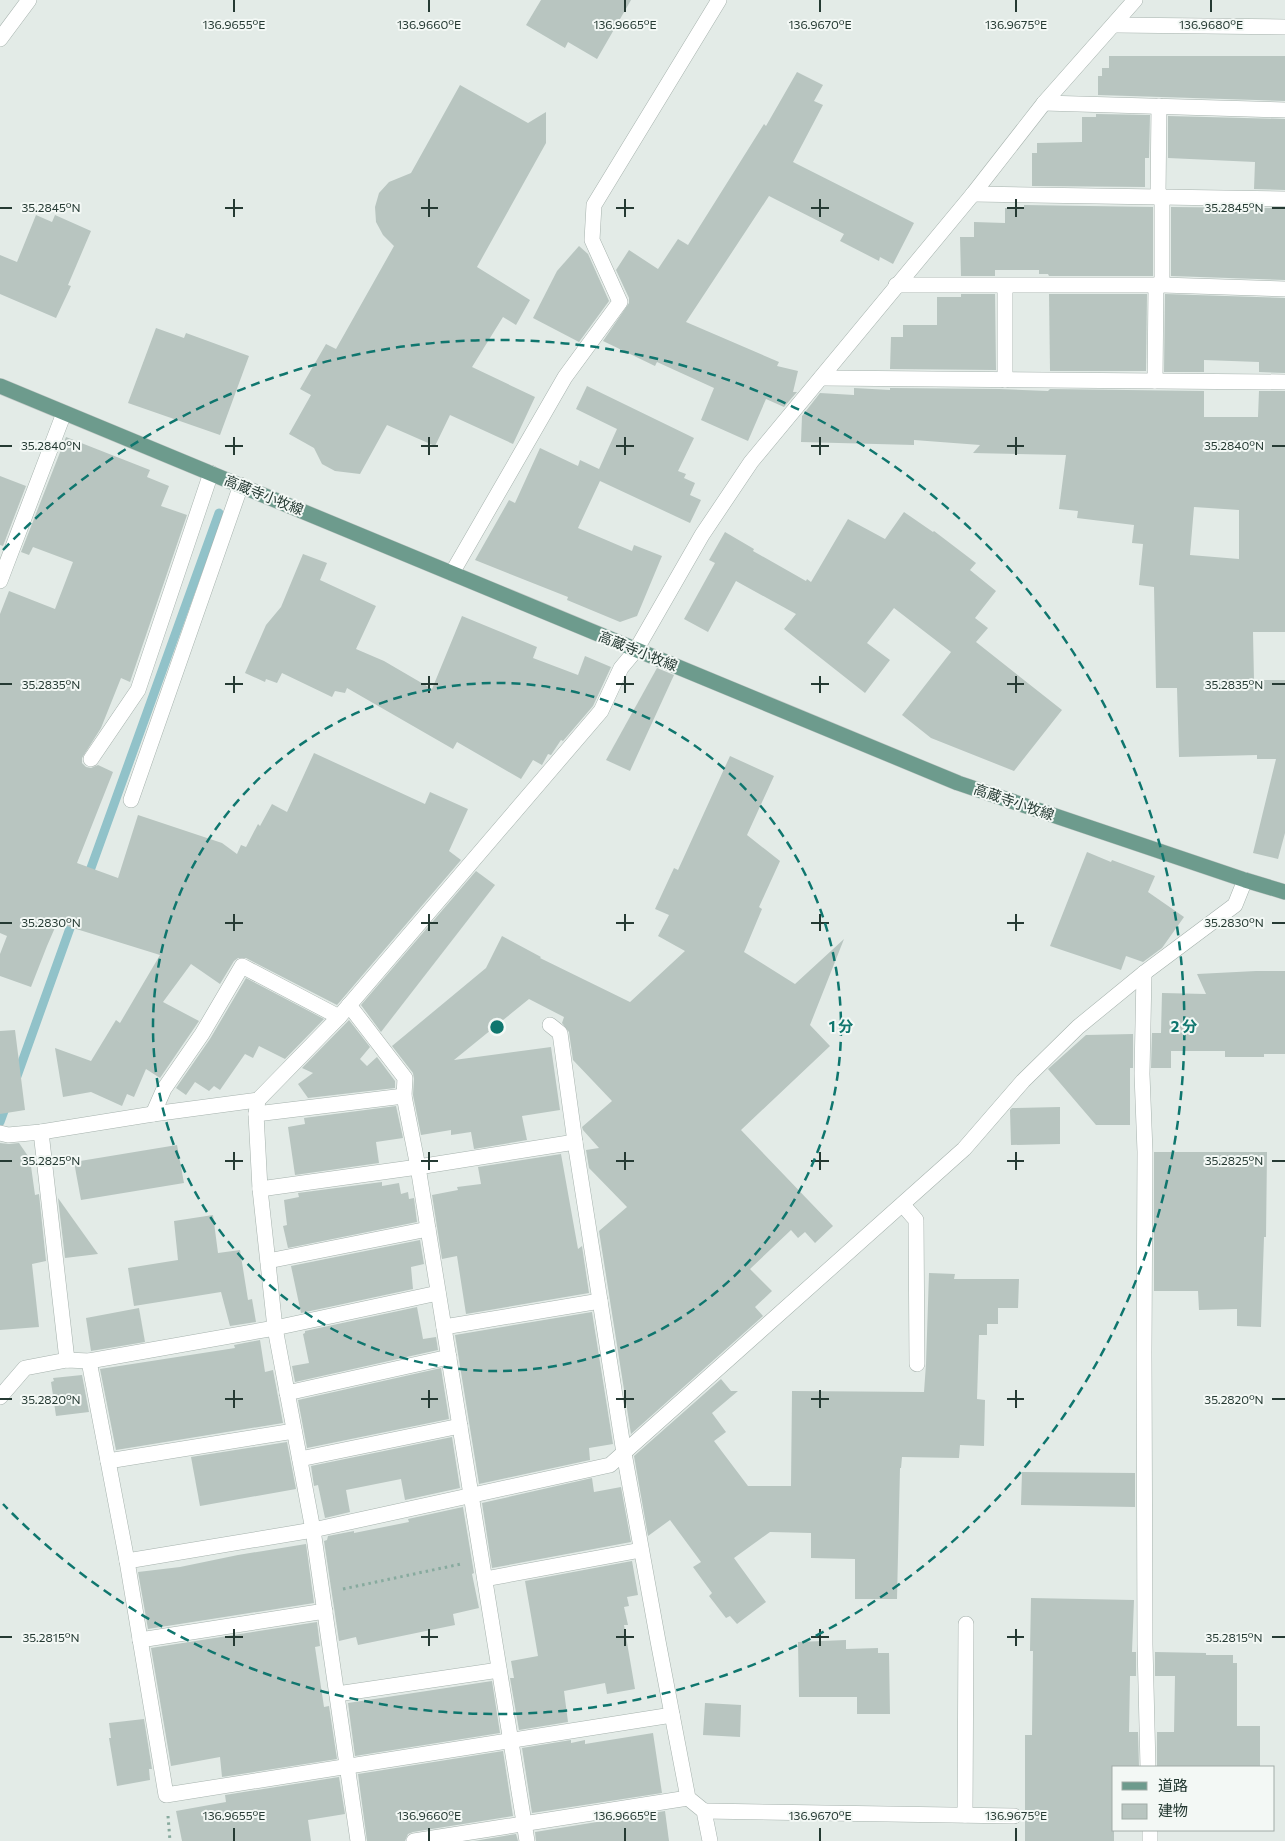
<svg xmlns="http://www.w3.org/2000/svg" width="1285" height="1841" viewBox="0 0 1285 1841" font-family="Commissioner,'Noto Sans JP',sans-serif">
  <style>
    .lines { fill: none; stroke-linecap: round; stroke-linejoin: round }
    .stream { stroke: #91c2c9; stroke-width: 9 }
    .building { fill: #b8c5c0; fill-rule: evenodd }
    .minor-casing { stroke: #a6b2ad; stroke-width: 16 }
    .major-casing { stroke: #c2c8c6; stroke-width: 16 }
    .path { stroke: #87aa9e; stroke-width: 3; stroke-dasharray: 2.5 4; stroke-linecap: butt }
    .minor { stroke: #fff; stroke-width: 15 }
    .major { stroke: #6d9b8d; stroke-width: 15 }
    .ticks { fill: none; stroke: #253a33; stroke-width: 2 }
    .ring { fill: none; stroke: #0f766e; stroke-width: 2.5; stroke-dasharray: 9 6 }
    .labels { text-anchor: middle; stroke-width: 4; stroke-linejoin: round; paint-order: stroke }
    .street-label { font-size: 14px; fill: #253a33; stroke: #f3f8f5 }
    .ticks-label { font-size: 12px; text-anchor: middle; fill: #253a33; stroke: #f3f8f5; stroke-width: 4; stroke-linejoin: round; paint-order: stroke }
    .centre { fill: #0f766e; stroke: #f3f8f5; stroke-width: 2.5 }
    .ring-label { font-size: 15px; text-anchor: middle; font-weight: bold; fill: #0f766e; stroke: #f3f8f5; stroke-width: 4; stroke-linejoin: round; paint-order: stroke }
  </style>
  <rect width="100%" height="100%" fill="#e3ebe7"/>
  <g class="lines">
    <g class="stream">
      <polyline points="87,879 219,513"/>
      <polyline points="16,1079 74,917"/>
      <polyline points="0,1122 7,1103"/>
    </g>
  </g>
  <g class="building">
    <polygon points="541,0 631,0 597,59 568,42 565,48 526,25"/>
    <polygon points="1109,56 1285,56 1285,101 1098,95 1098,76 1102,76 1102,68 1109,68"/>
    <polygon points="797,72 823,85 814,101 823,105 793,162 914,223 893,264 880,257 879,261 840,241 844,234 769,196 686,322 779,362 777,366 798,371 793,392 797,392 784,407 766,399 748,441 701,420 714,388 657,362 655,366 603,341 629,303 629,298 616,270 629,250 658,269 678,239 688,245 764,124 766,126"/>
    <polygon points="460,85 528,123 546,112 546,143 477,267 530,300 516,325 503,317 472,367 535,397 513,444 450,415 435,446 387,425 360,474 335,471 322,464 314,448 289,434 311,395 300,389 326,344 336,349 394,246 383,235 376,222 375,207 379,193 389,182 411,173"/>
    <polygon points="1096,114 1150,115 1149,158 1145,158 1145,187 1032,186 1032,153 1037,153 1037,143 1082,142 1082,117 1096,117"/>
    <polygon points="1168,116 1285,119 1285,190 1254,189 1255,162 1168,158"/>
    <polygon points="1024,205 1153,207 1153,276 1049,276 1048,274 1039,274 1039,270 995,270 995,276 961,276 960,237 974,237 974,222 1005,223 1005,208 1024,208"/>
    <polygon points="1171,207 1285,208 1285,280 1171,276"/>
    <polygon points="36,215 52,222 55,215 91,231 68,285 71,286 56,318 0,294 0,255 17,262"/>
    <polygon points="579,246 588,254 609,301 579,342 533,318 557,271"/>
    <polygon points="961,294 995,294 996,370 890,369 891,337 903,337 903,325 937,325 937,297 961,297"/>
    <polygon points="1049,294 1147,294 1146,371 1050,371"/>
    <polygon points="1165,294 1285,298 1285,373 1259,372 1259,362 1204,360 1204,372 1164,372"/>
    <polygon points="156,328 184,338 186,333 249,356 220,435 128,403"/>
    <polygon points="587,386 694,438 678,471 686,474 684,478 695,483 690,495 701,500 690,523 600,481 578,528 632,551 634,545 662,556 637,616 620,622 567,600 568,597 475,560 509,500 515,503 540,448 578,466 580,460 599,469 617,429 576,409"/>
    <path d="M854 388 890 390V388L999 389 1048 391 1050 389 1204 391V417H1258L1259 391H1285V632H1253L1254 680H1285V833L1278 859 1253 853 1276 759H1257V755L1179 757 1177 688H1156L1154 587 1139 585 1143 544 1132 543 1134 525 1077 518 1078 511 1059 509 1066 455 973 453 980 445 914 440V445L801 442 802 416 820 393 854 395ZM1194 507 1239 510V559L1190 555Z"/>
    <polygon points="66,437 150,470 147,477 169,486 161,506 187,515 130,682 121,678 101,728 82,758 82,763 86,767 91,768 98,765 113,772 77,863 118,878 138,815 222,843 237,854 241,845 246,847 258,824 260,826 272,804 287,812 314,753 425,804 430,792 468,809 449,851 461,860 337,1005 246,958 238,958 234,961 220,984 191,964 163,1002 199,1021 160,1078 146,1069 134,1097 127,1094 122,1106 91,1092 63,1097 55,1048 91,1061 116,1020 120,1023 160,955 57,923 47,946 31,987 0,976 0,954 7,936 0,933 0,614 9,591 55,609 73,562 33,547 29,555 21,552"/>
    <polygon points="0,476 26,486 3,546 0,545"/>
    <polygon points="904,512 933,532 934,531 976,563 970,570 996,591 975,618 988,628 976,642 1062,710 1014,771 931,738 902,715 951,652 894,608 867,643 890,660 865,693 784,629 796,614 736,581 708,632 684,619 715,563 709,560 725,532 754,549 753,551 806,581 807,579 811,582 848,519 885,539"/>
    <polygon points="303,554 327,563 320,580 376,606 356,649 384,661 432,689 462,616 537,647 533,658 578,675 585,656 611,667 593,706 563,741 561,740 551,755 548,754 542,765 533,760 521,779 457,742 453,749 347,688 345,693 335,691 332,697 282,673 277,683 266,679 265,682 245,673 266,625 281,607"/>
    <polygon points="657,668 674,675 630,771 606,760"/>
    <polygon points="730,756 774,776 747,835 780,861 759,907 762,909 744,952 795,984 844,939 810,1025 830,1046 741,1130 833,1226 815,1243 805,1232 798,1238 791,1230 750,1269 772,1291 755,1307 763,1316 631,1434 599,1231 627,1207 589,1168 586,1150 599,1148 583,1130 582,1127 612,1101 573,1060 569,1032 562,1023 564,1017 529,999 454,1060 551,1047 560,1110 522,1116 527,1140 474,1149 471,1132 451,1135 451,1130 421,1135 413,1095 414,1079 413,1073 392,1046 486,968 502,936 541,957 540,958 630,1002 685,951 658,936 669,915 655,909 674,868 678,870"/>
    <polygon points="1087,852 1111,862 1112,860 1155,876 1148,892 1184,917 1162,948 1143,962 1126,956 1121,970 1050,946"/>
    <polygon points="476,871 495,885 381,1032 361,1005"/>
    <polygon points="1256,971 1285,971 1285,1054 1264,1054 1264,1057 1225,1057 1225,1051 1171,1051 1171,1068 1151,1068 1152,1033 1161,1033 1162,993 1206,994 1197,974"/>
    <polygon points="246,978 324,1019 285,1059 259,1046 253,1058 245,1054 220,1090 214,1086 209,1091 195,1082 186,1095 176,1088 210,1039"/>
    <polygon points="349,1020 370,1047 360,1059 367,1066 377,1057 395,1081 395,1088 308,1098 298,1084 313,1073 302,1068"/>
    <polygon points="15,1030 25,1110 0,1114 0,1031"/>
    <polygon points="1133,1034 1133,1068 1130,1068 1130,1125 1096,1125 1048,1069 1086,1035"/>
    <polygon points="396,1106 403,1138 376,1142 379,1163 295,1175 288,1127 305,1124 304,1118"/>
    <polygon points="1060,1107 1060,1144 1011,1145 1010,1110 1012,1108"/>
    <polygon points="0,1143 9,1144 19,1143 30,1159 35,1195 39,1194 46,1261 32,1264 39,1327 0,1330"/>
    <polygon points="177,1145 184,1183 81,1200 74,1162"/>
    <polygon points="1154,1152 1267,1152 1266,1237 1264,1237 1261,1327 1237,1326 1237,1309 1199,1310 1198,1291 1154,1291"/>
    <polygon points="561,1154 578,1249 582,1246 589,1293 466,1314 457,1256 442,1259 432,1195 458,1190 457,1187 481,1184 478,1167"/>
    <polygon points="382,1182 382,1186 399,1183 401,1194 408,1192 409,1199 414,1198 417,1222 288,1248 283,1226 287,1225 284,1200 299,1197 298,1193"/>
    <polygon points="58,1198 98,1254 65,1258"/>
    <polygon points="213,1215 218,1253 240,1250 248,1300 252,1299 256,1322 230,1326 221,1292 134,1306 128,1268 178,1260 174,1221"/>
    <polygon points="420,1240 424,1264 411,1267 413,1289 301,1313 291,1266"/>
    <polygon points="929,1273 955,1274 954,1279 1019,1279 1018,1308 998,1308 998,1324 987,1324 987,1335 979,1335 977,1399 985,1400 984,1446 960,1445 959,1458 902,1457 901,1468 900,1468 897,1599 855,1599 855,1559 811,1558 811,1533 770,1532 734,1558 766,1602 737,1624 730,1616 726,1618 709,1596 712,1593 693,1567 701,1562 670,1520 648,1536 634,1456 721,1379 731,1391 738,1391 712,1413 726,1432 714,1441 748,1486 791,1486 792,1391 924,1392 926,1364"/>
    <polygon points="417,1307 423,1339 436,1337 438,1350 295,1382 292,1366 309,1363 303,1334 305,1333 305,1331"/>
    <polygon points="139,1308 145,1342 91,1351 86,1318"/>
    <polygon points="592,1312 613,1444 589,1448 590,1460 479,1484 455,1335"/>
    <polygon points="260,1340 265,1372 273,1370 283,1423 116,1450 100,1369 235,1348 234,1345"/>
    <polygon points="441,1368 449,1419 307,1448 298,1400"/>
    <polygon points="82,1375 89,1412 56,1416 51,1382 54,1381 53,1378"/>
    <polygon points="452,1437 460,1488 405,1500 401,1479 346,1490 350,1512 325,1518 318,1485 314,1486 311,1466"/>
    <polygon points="287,1442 296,1489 200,1506 191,1457"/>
    <polygon points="1022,1472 1135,1473 1135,1507 1021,1505"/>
    <polygon points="592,1478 594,1492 621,1487 631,1542 492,1568 482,1503"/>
    <polygon points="463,1507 474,1573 472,1574 479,1608 453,1614 455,1625 358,1645 356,1637 339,1641 324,1541 327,1540 328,1536 354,1531 354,1533 409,1522 408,1519"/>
    <polygon points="306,1544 314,1603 148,1629 138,1572 180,1567 238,1555"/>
    <polygon points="632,1561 638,1595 627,1597 629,1606 624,1607 628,1625 624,1625 635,1689 607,1694 605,1683 564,1691 568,1722 519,1730 510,1678 514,1678 511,1661 538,1656 525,1581"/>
    <polygon points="1031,1598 1134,1600 1132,1652 1136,1652 1136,1676 1130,1676 1129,1732 1138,1732 1139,1767 1114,1767 1114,1841 1025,1841 1025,1735 1032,1735 1033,1651 1030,1651"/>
    <polygon points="317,1622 320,1646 315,1647 324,1707 329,1706 337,1759 222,1777 220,1757 171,1766 151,1648"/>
    <polygon points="846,1640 846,1649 878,1648 878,1653 889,1653 890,1714 857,1714 857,1697 799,1697 798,1642"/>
    <polygon points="1155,1652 1206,1653 1206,1655 1233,1655 1233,1663 1237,1663 1237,1726 1260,1726 1260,1767 1157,1767 1157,1732 1174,1732 1175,1676 1155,1676"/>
    <polygon points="492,1681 500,1733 355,1756 348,1703"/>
    <polygon points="705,1703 741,1705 740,1737 703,1735"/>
    <polygon points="144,1719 152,1769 149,1769 150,1780 117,1786 109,1738 111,1738 109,1723"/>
    <polygon points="653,1733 662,1793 532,1813 522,1748 571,1740 571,1743 585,1740 585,1744"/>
    <polygon points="503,1751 513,1816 413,1832 408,1834 405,1841 367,1841 358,1774"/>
    <polygon points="339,1777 345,1814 308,1820 311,1841 182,1841 176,1811 226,1802 225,1795"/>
    <polygon points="665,1811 669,1841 536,1841 535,1832"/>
    <polygon points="516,1834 518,1841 474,1841"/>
  </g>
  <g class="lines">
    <defs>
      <g id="minor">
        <polyline points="1115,25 1285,27"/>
        <polyline points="0,39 29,0"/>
        <polyline points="1044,103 1285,110"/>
        <polyline points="973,194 1285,199"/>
        <polyline points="1158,196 1159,106"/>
        <polyline points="1162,196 1162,285"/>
        <polyline points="896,285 1162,285 1285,289"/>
        <polyline points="1005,286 1005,380"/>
        <polyline points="821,378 1285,382"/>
        <polyline points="1155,381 1156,285"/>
        <polyline points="452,573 565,377 620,302 592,240 594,205 719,0"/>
        <polyline points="0,581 64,413"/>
        <polyline points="91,759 138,690 211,473"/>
        <polyline points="131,800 241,485"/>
        <polyline points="1144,973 1142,1074 1145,1152 1144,1353 1145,1645 1148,1767"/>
        <polyline points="349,1005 405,1078 404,1096 418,1167 527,1841"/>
        <polyline points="550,1025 560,1033 575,1142 624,1453 658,1641 688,1798 704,1811 710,1841"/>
        <polyline points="258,1100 256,1114 260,1189 275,1328 313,1530 358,1841"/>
        <polyline points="153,1114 164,1089 202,1034 242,966 339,1017"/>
        <polyline points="256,1114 404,1096"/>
        <polyline points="41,1132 67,1360"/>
        <polyline points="0,1133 8,1135 41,1132 153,1114 258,1100 339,1017 601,711 621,668 636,650 702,535 751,462 973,194 1044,103 1135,0"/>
        <polyline points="260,1189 418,1167 575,1142"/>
        <polyline points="903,1205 916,1220 917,1364"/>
        <polyline points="268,1261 428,1229"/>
        <polyline points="444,1327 600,1301"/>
        <polyline points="89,1361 127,1561 166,1795 672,1715"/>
        <polyline points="287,1393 449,1357"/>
        <polyline points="0,1397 25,1368 67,1360 89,1361 275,1328 438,1293"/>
        <polyline points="300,1459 460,1426"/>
        <polyline points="108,1461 294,1431"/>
        <polyline points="127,1561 313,1530 610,1465 964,1149 1023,1081 1078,1027 1144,973 1235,905 1245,880"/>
        <polyline points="485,1579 641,1550"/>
        <polyline points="140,1640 325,1611"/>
        <polyline points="337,1694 499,1670"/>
        <polyline points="704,1811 1014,1816"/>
        <polyline points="965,1815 966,1624"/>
        <polyline points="1150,1830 1150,1841"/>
        <polyline points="414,1841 688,1798"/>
      </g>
      <polyline id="major" points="0,386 958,783 1245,880 1285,892"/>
    </defs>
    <use href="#minor" class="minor-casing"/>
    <use href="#major" class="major-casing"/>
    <g class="path">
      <polyline points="343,1589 461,1564"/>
      <polyline points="168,1816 170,1841"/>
    </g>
    <use href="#minor" class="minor"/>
    <use href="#major" class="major"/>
  </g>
  <path class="ticks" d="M234 0V12M429 0V12M625 0V12M820 0V12M1016 0V12M1211 0V12M234 199V217M429 199V217M625 199V217M820 199V217M1016 199V217M0 208H12M225 208H243M421 208H438M616 208H634M811 208H829M1007 208H1024M1272 208H1285M234 437V455M429 437V455M625 437V455M820 437V455M1016 437V455M0 446H12M225 446H243M421 446H438M616 446H634M811 446H829M1007 446H1024M1272 446H1285M234 676V693M429 676V693M625 676V693M820 676V693M1016 676V693M0 684H12M225 684H243M421 684H438M616 684H634M811 684H829M1007 684H1024M1272 684H1285M234 914V931M429 914V931M625 914V931M820 914V931M1016 914V931M0 923H12M225 923H243M421 923H438M616 923H634M811 923H829M1007 923H1024M1272 923H1285M234 1152V1170M429 1152V1170M625 1152V1170M820 1152V1170M1016 1152V1170M0 1161H12M225 1161H243M421 1161H438M616 1161H634M811 1161H829M1007 1161H1024M1272 1161H1285M234 1390V1408M429 1390V1408M625 1390V1408M820 1390V1408M1016 1390V1408M0 1399H12M225 1399H243M421 1399H438M616 1399H634M811 1399H829M1007 1399H1024M1272 1399H1285M234 1629V1646M429 1629V1646M625 1629V1646M820 1629V1646M1016 1629V1646M0 1637H12M225 1637H243M421 1637H438M616 1637H634M811 1637H829M1007 1637H1024M1272 1637H1285M234 1828V1841M429 1828V1841M625 1828V1841M820 1828V1841M1016 1828V1841"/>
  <g class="ring">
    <circle cx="497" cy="1027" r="344"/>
    <path d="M3 550A687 687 0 1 1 3 1504"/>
  </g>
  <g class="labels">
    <g class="street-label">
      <text transform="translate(264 495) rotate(22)" y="5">高蔵寺小牧線</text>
      <text transform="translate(638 651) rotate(22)" y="5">高蔵寺小牧線</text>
      <text transform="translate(1014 802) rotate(19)" y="5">高蔵寺小牧線</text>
    </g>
  </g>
  <g class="ticks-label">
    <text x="234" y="29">136.9655°E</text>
    <text x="429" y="29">136.9660°E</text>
    <text x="625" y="29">136.9665°E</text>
    <text x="820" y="29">136.9670°E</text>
    <text x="1016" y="29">136.9675°E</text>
    <text x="1211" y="29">136.9680°E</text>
    <text x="51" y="212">35.2845°N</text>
    <text x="1234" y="212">35.2845°N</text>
    <text x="51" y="450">35.2840°N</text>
    <text x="1234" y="450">35.2840°N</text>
    <text x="51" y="689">35.2835°N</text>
    <text x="1234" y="689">35.2835°N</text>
    <text x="51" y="927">35.2830°N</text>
    <text x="1234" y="927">35.2830°N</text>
    <text x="51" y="1165">35.2825°N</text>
    <text x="1234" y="1165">35.2825°N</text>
    <text x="51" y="1404">35.2820°N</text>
    <text x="1234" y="1404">35.2820°N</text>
    <text x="51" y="1642">35.2815°N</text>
    <text x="1234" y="1642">35.2815°N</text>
    <text x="234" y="1820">136.9655°E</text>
    <text x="429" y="1820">136.9660°E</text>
    <text x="625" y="1820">136.9665°E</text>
    <text x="820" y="1820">136.9670°E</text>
    <text x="1016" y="1820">136.9675°E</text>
  </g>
  <circle cx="497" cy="1027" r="8" class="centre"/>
  <g class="ring-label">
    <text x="841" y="1032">1 分</text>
    <text x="1184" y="1032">2 分</text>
  </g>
  <rect x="1112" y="1766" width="162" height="65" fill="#f3f8f5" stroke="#a1aca7"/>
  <rect x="1122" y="1782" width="25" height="8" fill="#6d9b8d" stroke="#a1aca7"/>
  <text x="1158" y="1791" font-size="15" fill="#253a33">道路</text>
  <rect x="1122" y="1804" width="25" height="15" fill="#b8c5c0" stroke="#a1aca7"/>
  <text x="1158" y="1816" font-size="15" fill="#253a33">建物</text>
</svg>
